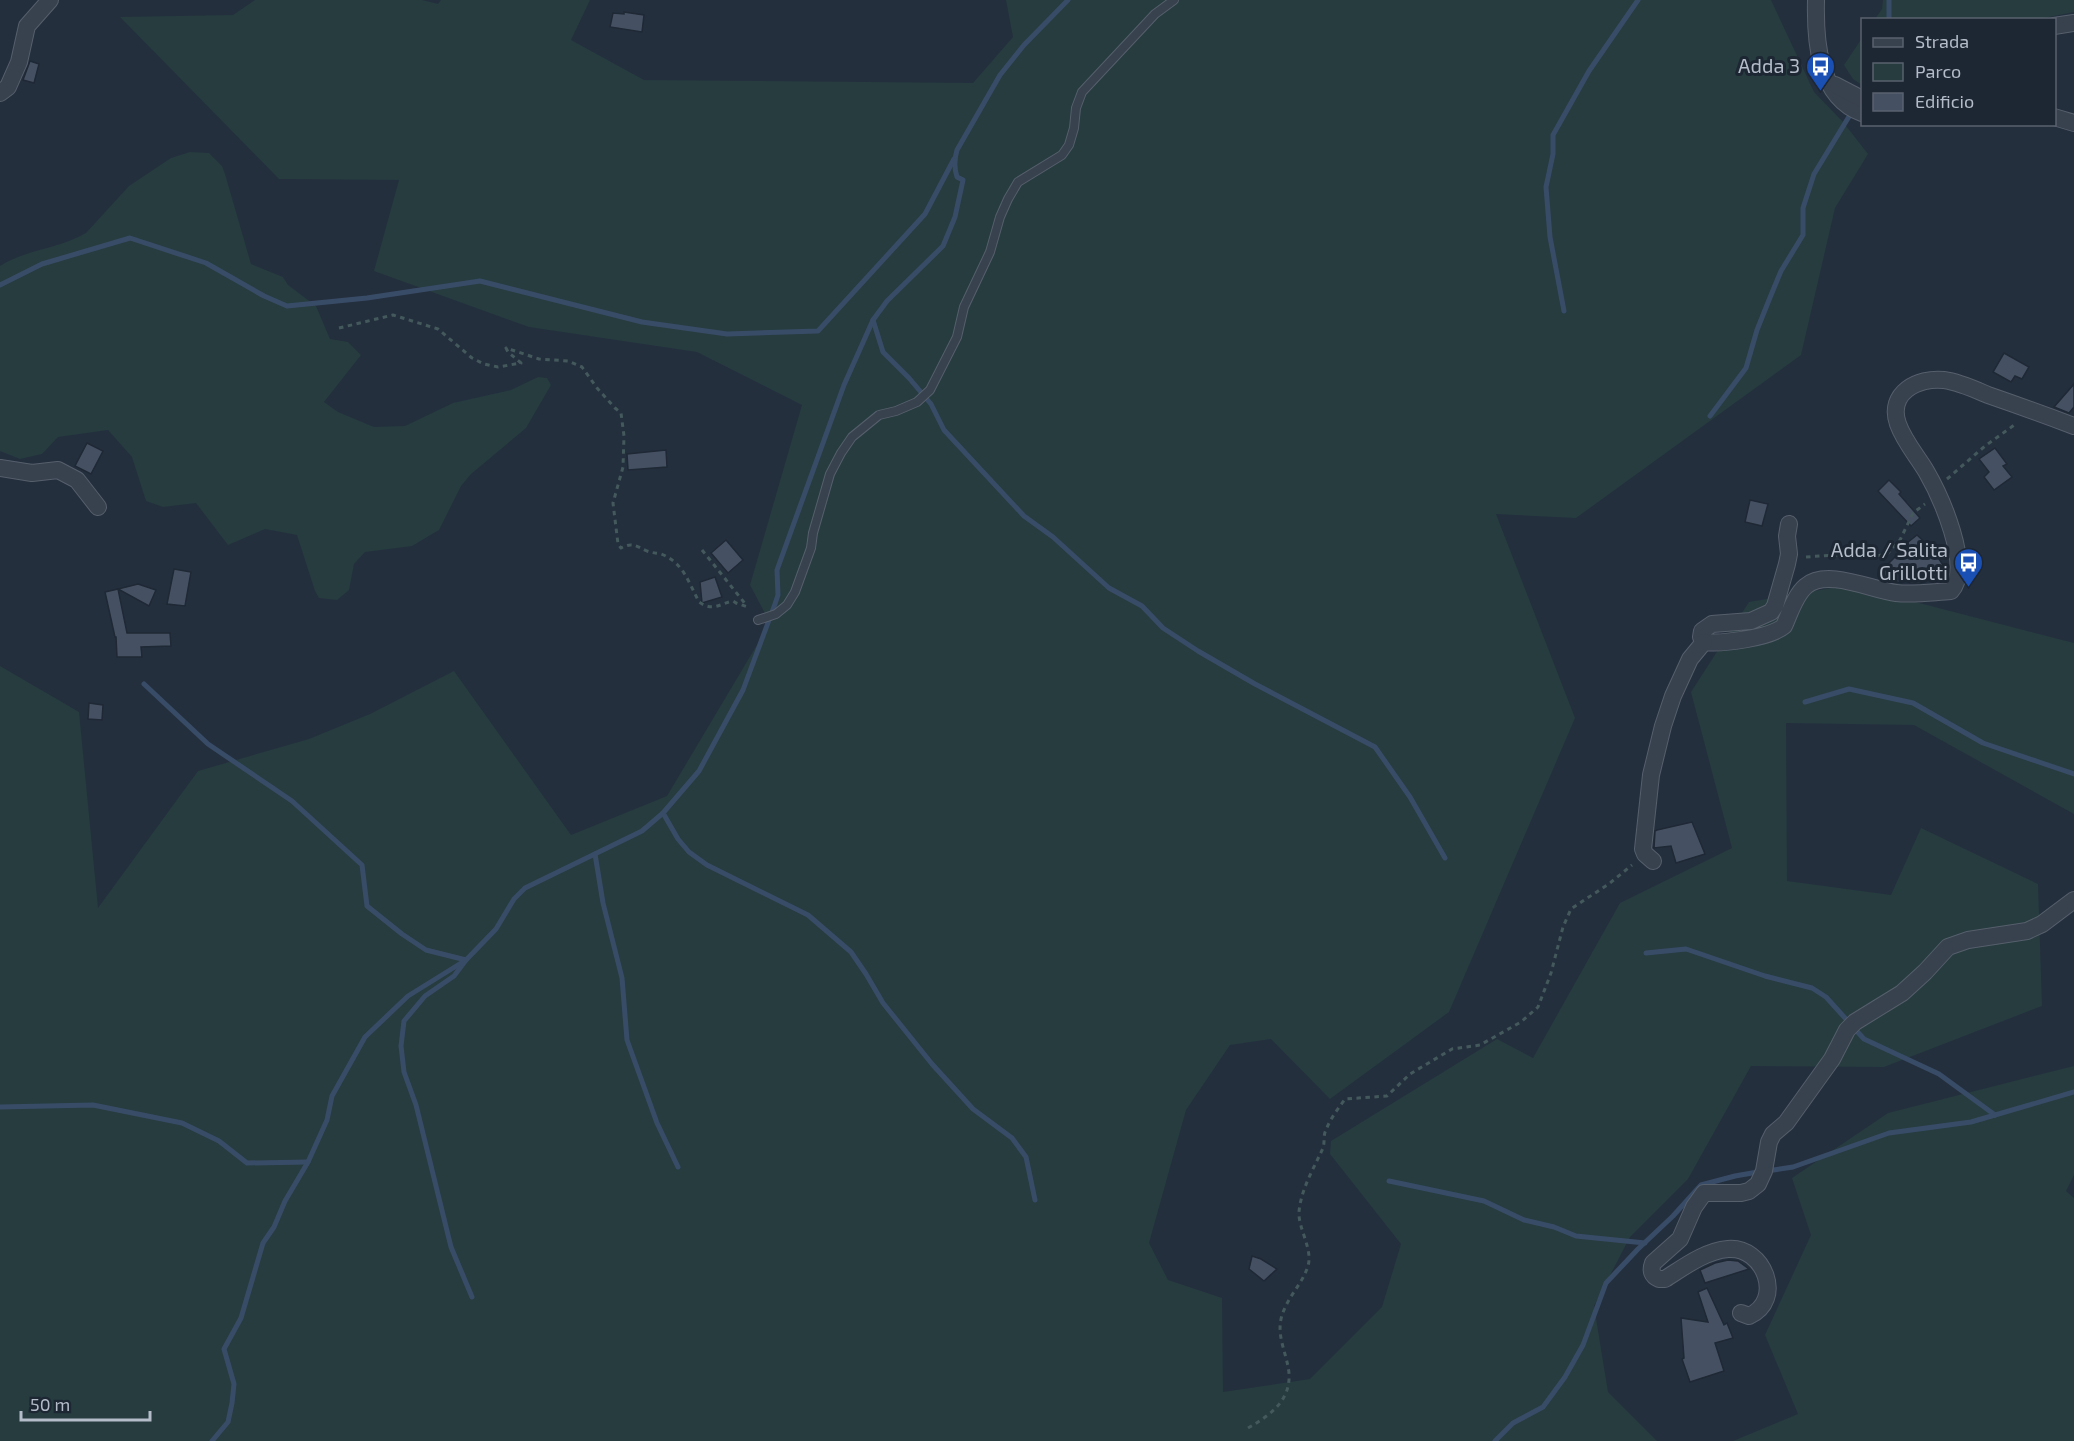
<svg xmlns="http://www.w3.org/2000/svg" width="2074" height="1441" viewBox="0 0 2074 1441" font-family="'Exo 2',sans-serif">
  <style>
    .green { fill: #263c3f }
    .lines { fill: none; stroke-linecap: round; stroke-linejoin: round }
    .stream { stroke: #394c67; stroke-width: 5 }
    .building { fill: #455162; stroke: #1f2835; stroke-width: 1.5 }
    .service-casing { stroke: #565f6c; stroke-width: 10 }
    .minor-casing { stroke: #565f6c; stroke-width: 18 }
    .path { stroke: #44595c; stroke-width: 3; stroke-dasharray: 4.5 4.5; stroke-linecap: butt }
    .service { stroke: #38414e; stroke-width: 8 }
    .minor { stroke: #38414e; stroke-width: 16 }
    .labels { text-anchor: middle; stroke-width: 6; stroke-linejoin: round; paint-order: stroke }
    .poi-label { font-size: 20px; fill: #b4bcc9; stroke: #1d2633; text-anchor: end }
  </style>
  <rect width="100%" height="100%" fill="#242f3e"/>
  <g class="green">
    <polygon points="255,0 422,0 438,4 441,0 590,0 571,40 644,80 973,83 1013,37 1006,0 1771,0 1814,92 1843,122 1868,154 1835,208 1801,355 1576,518 1496,514 1575,718 1449,1012 1330,1099 1271,1039 1230,1045 1186,1110 1149,1243 1168,1280 1222,1298 1223,1392 1310,1379 1382,1307 1401,1244 1330,1154 1331,1141 1497,1039 1533,1058 1620,903 1732,848 1691,692 1749,602 1850,585 2074,643 2074,814 1914,725 1786,723 1787,881 1891,895 1921,828 2038,884 2042,1006 1884,1067 1751,1066 1688,1179 1630,1237 1594,1306 1608,1392 1657,1441 0,1441 0,666 79,712 98,908 198,771 309,739 370,714 454,671 571,835 667,796 770,623 750,585 802,405 697,352 529,327 374,271 399,180 279,179 120,17 233,15"/>
    <polygon points="1883,0 2074,0 2074,12 2034,20 1875,19 1882,9"/>
    <polygon points="1862,38 1862,85 1853,79 1844,65"/>
    <path d="M190 152 209 153 222 166 225 174 251 264 283 277 288 285 316 306 330 339 348 342 361 355 324 402 338 412 374 427 405 426 453 403 511 390 538 377 547 378 551 385 526 428 471 474 461 486 439 530 412 546 365 552 354 564 349 590 337 600 319 598 315 591 297 535 265 529 228 545 196 503 163 507 146 501 132 457 108 430 58 437 42 454 20 459 0 451V266C26 249 59 249 86 233L129 186 171 158Z"/>
    <polygon points="2074,1066 2074,1175 2066,1191 2074,1198 2074,1441 1733,1441 1798,1414 1765,1335 1811,1235 1792,1178 1888,1113"/>
  </g>
  <g class="lines">
    <g class="stream">
      <polyline points="1889,20 1889,0"/>
      <polyline points="0,285 42,264 130,238 206,263 264,296 287,306 367,298 480,281 642,322 727,334 818,331 925,214 954,159"/>
      <polyline points="1564,311 1550,237 1546,187 1553,154 1553,135 1589,71 1638,0"/>
      <polyline points="873,320 883,352 909,378 931,404 944,430 1024,516 1053,537 1109,588 1142,606 1163,628 1198,651 1255,684 1375,747 1410,797 1445,858"/>
      <polyline points="1710,416 1746,368 1757,330 1769,300 1781,271 1803,235 1803,208 1814,174 1853,110"/>
      <polyline points="144,684 208,744 292,801 362,865 367,906 402,934 426,950 466,960 454,976 425,996 404,1021 401,1046 404,1072 416,1105 451,1247 472,1297"/>
      <polyline points="1805,702 1849,689 1913,703 1983,743 2074,774"/>
      <polyline points="663,813 678,839 689,852 707,865 808,915 851,952 866,974 883,1003 932,1064 973,1109 1012,1138 1026,1157 1035,1200"/>
      <polyline points="595,854 603,903 622,978 627,1040 657,1123 678,1167"/>
      <polyline points="1646,953 1686,949 1765,976 1812,988 1826,997 1864,1039 1939,1074 1995,1115"/>
      <polyline points="0,1107 93,1105 182,1123 219,1141 247,1163 308,1162"/>
      <polyline points="1767,1171 1793,1167 1889,1133 1971,1122 2074,1092"/>
      <polyline points="1389,1181 1484,1201 1524,1220 1554,1227 1576,1236 1645,1243"/>
      <path d="M212 1441 228 1422 232 1403 234 1384 224 1349 241 1318 263 1243 274 1227 285 1201 308 1162 327 1120 332 1096 365 1037 408 996 466 960 496 929 514 899 525 888 642 831 663 813 699 771 743 690 775 604 778 595 777 570 844 385 873 320 887 301 943 246 955 217 963 180 957 177C954 168 954 160 957 150L1000 75 1024 45 1068 0"/>
      <polyline points="1495,1441 1513,1423 1543,1407 1565,1377 1583,1345 1606,1283 1638,1249 1673,1216 1701,1185 1735,1176 1758,1172"/>
    </g>
  </g>
  <g class="building">
    <polygon points="624,12 644,15 642,32 610,27 613,13 624,14"/>
    <polygon points="30,61 39,64 34,83 23,80"/>
    <polygon points="2004,353 2029,367 2022,379 2015,376 2011,382 1993,372"/>
    <polygon points="2074,384 2074,407 2069,413 2054,407"/>
    <polygon points="87,443 103,451 91,474 75,466"/>
    <polygon points="1995,448 2007,464 2003,466 2012,477 1994,490 1984,477 1989,472 1979,459"/>
    <polygon points="666,450 667,467 628,470 627,454"/>
    <polygon points="1889,480 1901,492 1899,494 1920,518 1911,526 1878,491"/>
    <polygon points="1750,500 1768,504 1762,526 1745,522"/>
    <polygon points="1917,535 1933,550 1945,568 1942,570 1946,577 1945,579 1932,582 1929,578 1921,583 1910,583 1905,580 1902,583 1883,579 1878,574 1908,544 1907,543"/>
    <polygon points="726,540 743,560 728,573 711,553"/>
    <polygon points="174,569 191,572 185,606 167,604"/>
    <polygon points="715,577 722,597 702,603 700,582"/>
    <polygon points="138,584 156,590 149,606 118,589"/>
    <polygon points="118,589 127,633 170,633 171,646 141,647 142,657 117,657 116,637 115,637 105,592"/>
    <polygon points="89,703 103,705 102,720 88,719"/>
    <polygon points="1692,822 1705,854 1676,863 1671,846 1654,848 1655,831 1657,830"/>
    <polygon points="1252,1256 1261,1259 1277,1269 1264,1281 1249,1269"/>
    <polygon points="1728,1260 1738,1261 1749,1269 1705,1283 1700,1270 1715,1263"/>
    <polygon points="1707,1288 1724,1325 1727,1323 1733,1338 1715,1343 1724,1371 1690,1382 1682,1359 1684,1358 1681,1318 1708,1322 1698,1292"/>
  </g>
  <g class="lines">
    <defs>
      <polyline id="service" points="758,620 776,614 787,605 795,592 811,548 813,533 830,474 841,453 852,437 879,415 896,411 917,402 930,390 957,337 964,307 990,252 1000,217 1008,199 1018,182 1062,155 1069,145 1074,128 1076,108 1082,92 1155,14 1174,0"/>
      <g id="minor">
        <path d="M1816 0C1815 40 1818 97 1862 113"/>
        <polyline points="2054,26 2074,23"/>
        <polyline points="1835,85 1862,99"/>
        <polyline points="0,93 8,87 19,62 27,26 50,0"/>
        <polyline points="2054,117 2074,123"/>
        <polyline points="0,468 32,473 58,470 77,480 98,507"/>
        <path d="M1789 524 1787 536 1789 554 1787 564 1775 606 1771 612 1751 621 1712 624 1702 631 1701 637 1704 642C1723 644 1770 638 1784 626 1790 613 1795 595 1806 586 1827 568 1872 590 1896 593 1914 595 1933 592 1951 591 1973 567 1940 495 1926 471 1917 456 1904 441 1898 424 1887 393 1918 377 1944 380 1959 382 1974 389 1988 395 2017 405 2045 415 2074 426"/>
        <polyline points="1653,861 1645,854 1643,849 1651,775 1663,726 1673,696 1690,659 1704,642"/>
        <path d="M1741 1313 1749 1316C1785 1300 1764 1246 1728 1249 1705 1251 1684 1267 1665 1279H1659C1652 1276 1650 1271 1653 1263L1680 1239 1694 1207 1704 1193H1741L1749 1191 1758 1184 1764 1171 1769 1142 1773 1134 1786 1123 1832 1059 1847 1030 1855 1022 1902 993 1925 972 1948 947 1968 940 2027 931 2042 924 2074 900"/>
      </g>
    </defs>
    <use href="#service" class="service-casing"/>
    <use href="#minor" class="minor-casing"/>
    <g class="path">
      <path d="M339 328 393 315 438 329 472 358 484 364 498 367 521 363 508 352 506 348 539 359 568 361 582 367 597 388 615 408 621 413 624 436 623 467 613 503 618 544 621 548C632 542 636 546 647 551 652 553 656 553 661 554 683 562 689 583 699 602 713 612 719 604 733 601L736 603 748 607"/>
      <polyline points="1947,479 1985,446 2017,423"/>
      <polyline points="702,550 747,606"/>
      <polyline points="1806,557 1834,555 1871,557 1887,554 1900,540 1913,513 1925,504"/>
      <path d="M1248 1428C1269 1416 1291 1401 1289 1373 1287 1354 1277 1338 1281 1319 1286 1298 1302 1285 1308 1266 1313 1249 1298 1228 1299 1212 1301 1189 1314 1168 1323 1148 1325 1142 1323 1135 1326 1130 1330 1119 1338 1109 1345 1099L1387 1096 1410 1074 1452 1049 1480 1045 1521 1022 1538 1007 1551 973 1563 927 1571 909 1610 883 1632 865"/>
    </g>
    <use href="#service" class="service"/>
    <use href="#minor" class="minor"/>
  </g>
  <defs>
    <symbol id="bus-pin" viewBox="-11 -11 22 30"><path d="M0 17L-7.5 6A9.5 9.5 0 1 1 7.5 6Z" fill="#1a4fb4" stroke="#1d2633"/><path d="M-5-6H5V4H4V6H2V4H-2V6H-4V4H-5ZM-3.5-4V0h7V-4ZM-3.5 1.2v1.5H-2V1.2ZM2 1.2v1.5H3.5V1.2Z" fill="#fff"/></symbol>
  </defs>
  <g fill-rule="evenodd">
    <use href="#bus-pin" x="1804" y="50" width="33" height="45"/>
    <use href="#bus-pin" x="1952" y="546" width="33" height="45"/>
  </g>
  <g class="labels">
    <g class="poi-label">
      <text x="1800" y="73">Adda 3</text>
      <text x="1948" y="557">Adda / Salita<tspan x="1948" dy="23">Grillotti</tspan></text>
    </g>
  </g>
  <rect x="1861" y="18" width="195" height="108" fill="#1d2633" stroke="#59626f" stroke-width="1.5"/>
  <rect x="1873" y="38" width="30" height="9" fill="#38414e" stroke="#59626f" stroke-width="1.5"/>
  <text x="1915" y="48" font-size="18" fill="#b4bcc9">Strada</text>
  <rect x="1873" y="63" width="30" height="18" fill="#263c3f" stroke="#59626f" stroke-width="1.5"/>
  <text x="1915" y="78" font-size="18" fill="#b4bcc9">Parco</text>
  <rect x="1873" y="93" width="30" height="18" fill="#455162" stroke="#59626f" stroke-width="1.5"/>
  <text x="1915" y="108" font-size="18" fill="#b4bcc9">Edificio</text>
  <path d="M21 1411v9h129v-9" fill="none" stroke="#b4bcc9" stroke-width="3"/>
  <text x="30" y="1411" font-size="18" fill="#b4bcc9" stroke="#1d2633" stroke-width="4.5" paint-order="stroke">50 m</text>
</svg>
